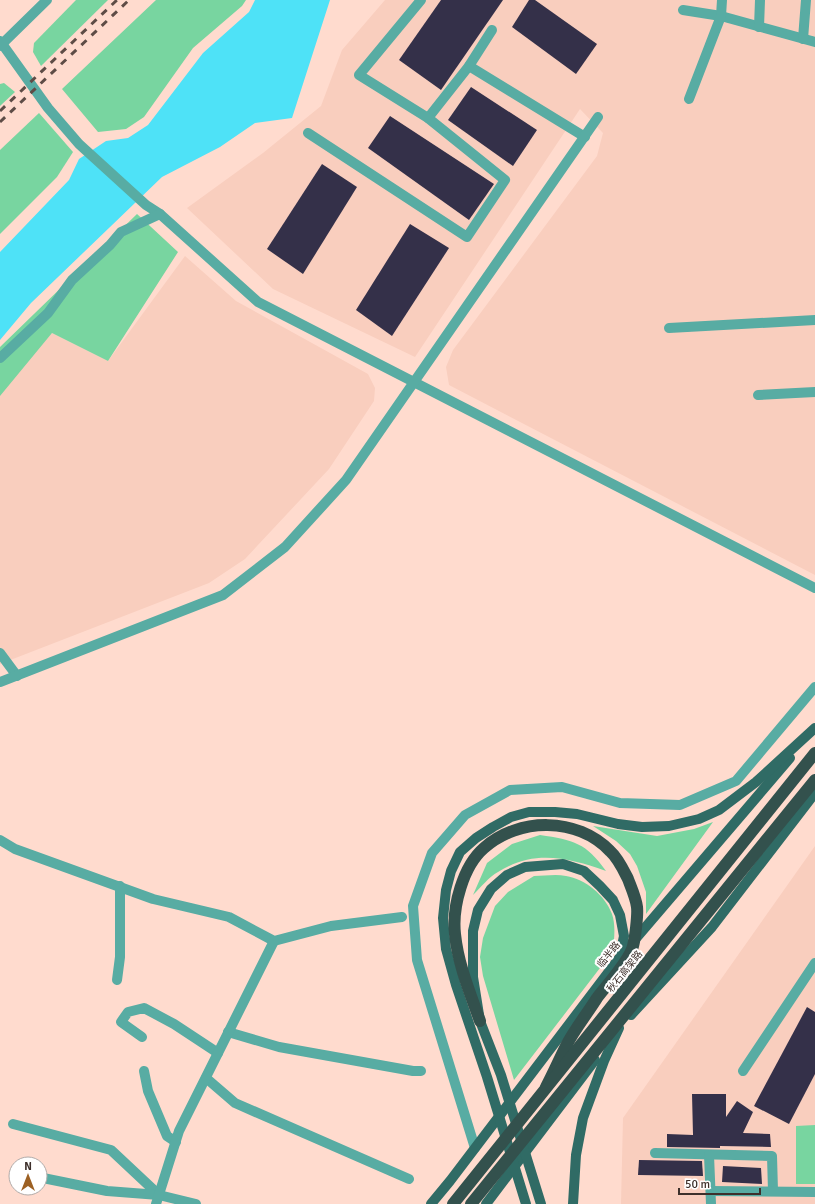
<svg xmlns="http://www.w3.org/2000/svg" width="815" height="1204" viewBox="0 0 815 1204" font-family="Signika,'Noto Sans SC',sans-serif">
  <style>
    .built { fill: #f9cebe }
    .green { fill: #78d5a0 }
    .water { fill: #4ee2f7 }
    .building { fill: #343049 }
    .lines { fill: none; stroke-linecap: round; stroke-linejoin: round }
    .minor { stroke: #58aca3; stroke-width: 10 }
    .major { stroke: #306b65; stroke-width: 10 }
    .highway { stroke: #33514d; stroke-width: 12 }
    .rail { stroke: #5e4c46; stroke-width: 3; stroke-dasharray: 7 7; stroke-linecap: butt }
    .labels { text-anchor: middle; stroke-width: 4; stroke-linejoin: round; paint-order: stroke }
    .street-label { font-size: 10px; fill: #3e302b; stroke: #fff }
  </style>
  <rect width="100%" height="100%" fill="#ffdbce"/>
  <g class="built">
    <polygon points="385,0 815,0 815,575 449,385 446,367 453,350 597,156 603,133 580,109 415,357 273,289 187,208 263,153 321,106 342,50"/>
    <polygon points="185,256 236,301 368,374 375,388 374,401 329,469 245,559 209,583 0,664 0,393 52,333 108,361"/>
    <polygon points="815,846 815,1204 621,1204 623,1118"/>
  </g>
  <g class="green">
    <polygon points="76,0 108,0 41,66 33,52 34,43"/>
    <polygon points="156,0 246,0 242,6 193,48 144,117 126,129 98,132 62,89"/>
    <polygon points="4,83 15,92 0,106 0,84"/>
    <polygon points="39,113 73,152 57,177 0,234 0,150"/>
    <polygon points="137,214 178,252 108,361 52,333 0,396 0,347"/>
    <polygon points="713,822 646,914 646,892 637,866 630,854 616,841 593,826 657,836 694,829"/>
    <path d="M540 835C574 840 586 843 606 871 569 858 534 849 498 872 489 877 481 887 473 895L487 863 512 844Z"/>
    <path d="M534 876C544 876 556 874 566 876 585 879 605 895 612 914 616 926 614 939 613 951L514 1080 483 976 480 957 483 938 495 906 508 892Z"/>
    <polygon points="815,1125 815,1184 796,1184 796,1126"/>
  </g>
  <polygon class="water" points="255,0 330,0 292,118 255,123 220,147 162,177 31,303 0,340 0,252 69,180 79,159 106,141 128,138 148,125 203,53 249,12"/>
  <g class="building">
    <polygon points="441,0 503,0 441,90 399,60"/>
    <polygon points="529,0 535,0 597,44 576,74 512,27"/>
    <polygon points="471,87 537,130 513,166 448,120"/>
    <polygon points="390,116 494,184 469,220 368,148"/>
    <polygon points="322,164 357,187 303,274 267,249"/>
    <polygon points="410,224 449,248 392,336 356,310"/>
    <polygon points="807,1007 815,1012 815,1074 789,1124 754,1106"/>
    <polygon points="692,1094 726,1094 726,1117 737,1101 753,1112 743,1133 770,1134 771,1147 720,1146 720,1148 667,1147 667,1134 693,1135"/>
    <polygon points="639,1160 702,1161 703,1176 638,1175"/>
    <polygon points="723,1166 761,1168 762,1184 722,1182"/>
  </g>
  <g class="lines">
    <g class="minor">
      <polyline points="683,10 721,16 815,42"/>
      <polyline points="759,27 760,0"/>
      <polyline points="803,39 806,0"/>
      <polyline points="0,41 48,108 79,144 146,205 160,214 258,302 815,588"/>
      <polyline points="0,46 47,0"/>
      <polyline points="469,66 585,137"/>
      <polyline points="689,99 721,16 722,0"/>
      <polyline points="428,118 469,66 492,30"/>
      <polyline points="308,133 467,237 505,180 428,118 359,75 421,0"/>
      <polyline points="669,328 815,320"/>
      <polyline points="0,358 48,313 72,280 110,245 121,232 160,214"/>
      <polyline points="758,395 815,392"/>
      <polyline points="0,653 17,676"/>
      <polyline points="0,682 223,595 285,547 346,480 598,117"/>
      <polyline points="0,840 15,849 153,899 229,917 274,941 331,926 402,917"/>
      <polyline points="117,980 120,957 120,886"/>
      <polyline points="228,1032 279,1047 413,1071 421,1071"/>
      <polyline points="142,1037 121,1022 128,1012 144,1008 174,1024 218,1053"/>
      <polyline points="144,1071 148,1091 167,1136 176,1142"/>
      <polyline points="743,1071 815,963"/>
      <polyline points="206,1078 235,1103 409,1179"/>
      <polyline points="13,1124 111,1150 159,1195"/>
      <polyline points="475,1148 417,960 413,906 432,853 465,815 510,790 562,787 620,803 680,805 736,781 815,687"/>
      <polyline points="655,1153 772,1156 773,1191"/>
      <polyline points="709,1155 711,1204"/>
      <polyline points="43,1178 107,1191 159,1195 196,1204"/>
      <polyline points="711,1191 815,1192"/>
      <polyline points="156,1204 179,1131 274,941"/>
    </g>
    <g class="major">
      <polyline points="631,1015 712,927 815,793"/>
      <polyline points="431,1204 450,1181 620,957 790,758"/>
      <polyline points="486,1204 595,1060"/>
      <polyline points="526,1204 487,1077 456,985 446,949 443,918 446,890 451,871 460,852 476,838 493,827 511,817 529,812 555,812 577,814 618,824 642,827 669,826 699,819 719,810 756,782 815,728"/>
      <polyline points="541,1204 501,1075 480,1021 473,977 473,931 478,910 491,889 507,875 525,867 563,864 584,871 600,886 613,900 620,915 624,936 620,956"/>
      <polyline points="573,1204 576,1155 583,1118 604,1061 619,1028"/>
    </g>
    <g class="highway">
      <path d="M480 1021C470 993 458 964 455 934 452 907 463 866 484 848 519 817 577 817 610 851 618 858 623 869 628 879 631 887 636 898 637 907 638 915 635 939 633 946 630 960 606 986 597 998 587 1014 574 1030 566 1046 559 1060 553 1074 546 1087"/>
      <polyline points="453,1204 815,753"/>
      <polyline points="471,1204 815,780"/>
    </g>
    <g class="rail">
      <polyline points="0,111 117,0"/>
      <polyline points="0,122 129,0"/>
    </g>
  </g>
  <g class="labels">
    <g class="street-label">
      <text transform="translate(608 954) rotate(-51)" y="4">临半路</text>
      <text transform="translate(624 971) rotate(-51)" y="4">秋石高架路</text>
    </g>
  </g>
  <g transform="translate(28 1176)"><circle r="19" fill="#ffffff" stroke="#b2acaa"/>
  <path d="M0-3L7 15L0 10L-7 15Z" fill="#9d6124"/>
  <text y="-6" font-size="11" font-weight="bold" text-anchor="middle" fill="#3e302b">N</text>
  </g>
  <path d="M679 1188v6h81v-6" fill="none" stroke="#3e302b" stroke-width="2"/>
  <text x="685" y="1188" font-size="12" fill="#3e302b" stroke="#ffffff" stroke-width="3" paint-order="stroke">50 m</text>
</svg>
